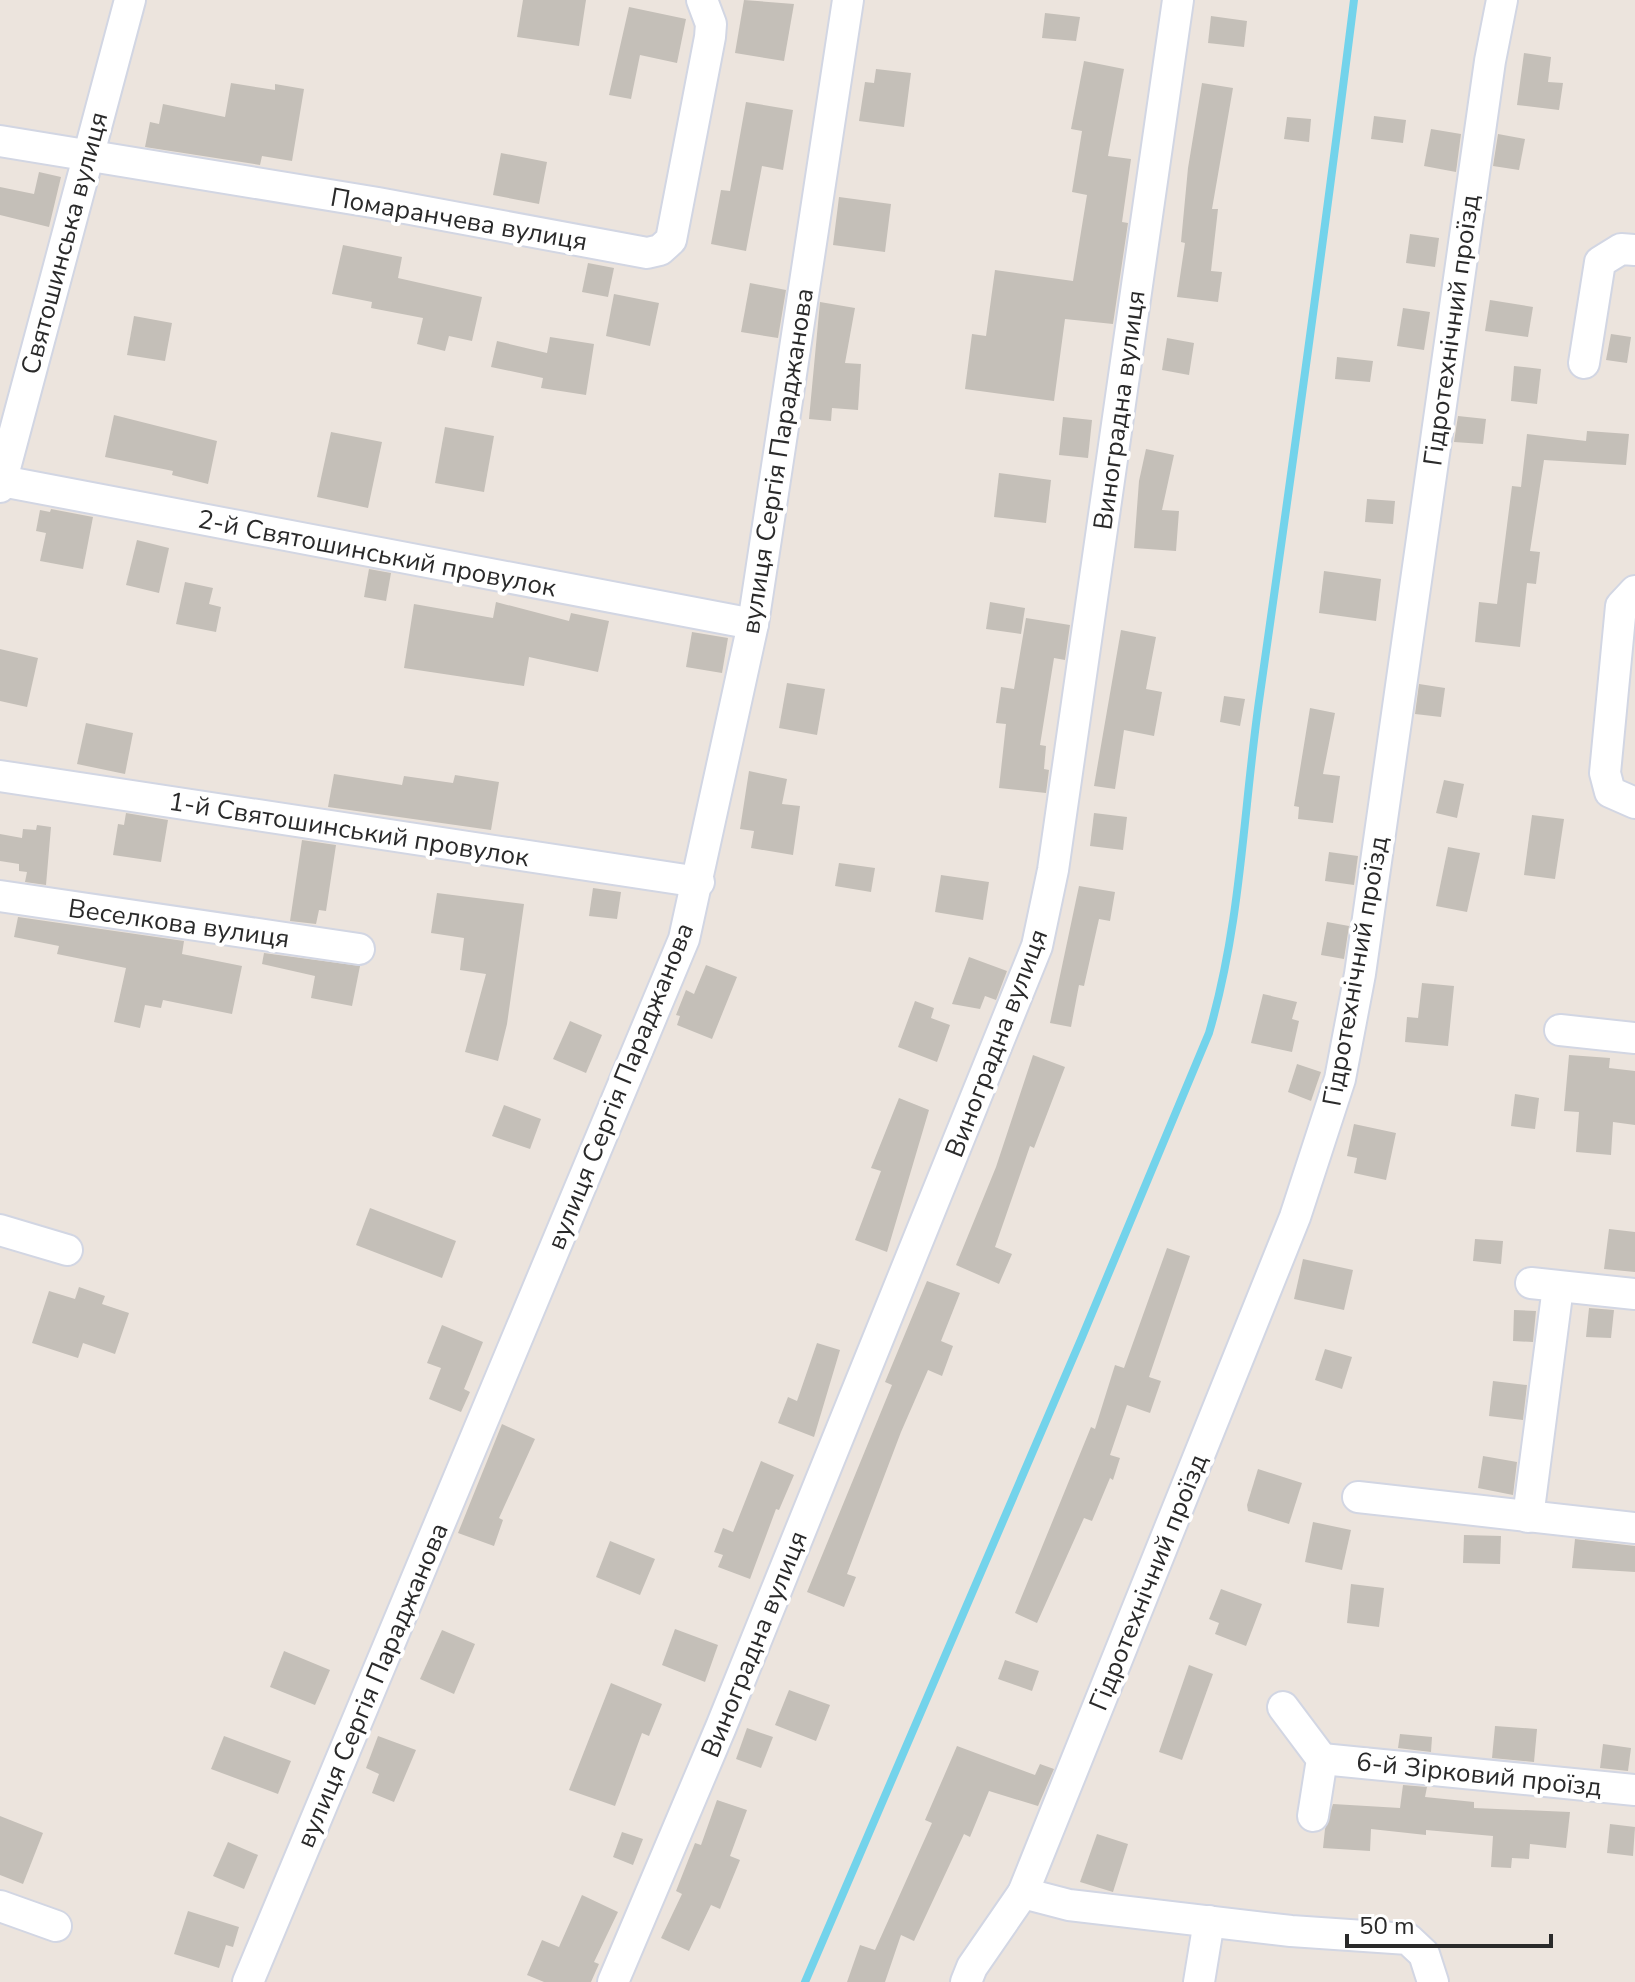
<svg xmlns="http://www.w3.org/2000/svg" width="1635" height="1982" viewBox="0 0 1635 1982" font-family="'Nunito Sans',sans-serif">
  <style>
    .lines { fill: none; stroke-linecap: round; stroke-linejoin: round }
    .stream { stroke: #73d3eb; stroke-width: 8 }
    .building { fill: #c4bfb8 }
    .minor-casing { stroke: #d2d6e3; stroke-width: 34 }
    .minor { stroke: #fff; stroke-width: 30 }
    .labels { text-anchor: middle; stroke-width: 8; stroke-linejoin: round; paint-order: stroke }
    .street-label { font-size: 26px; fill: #2a2a2a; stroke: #fff }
  </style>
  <rect width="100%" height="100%" fill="#ece4dd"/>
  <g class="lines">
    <path class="stream" d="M805 1982 1082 1337 1209 1033C1242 919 1243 810 1260 694 1293 463 1325 232 1354 0"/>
  </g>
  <g class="building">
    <polygon points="523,0 586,0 579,46 517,37"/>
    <polygon points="744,0 794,4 784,61 735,53"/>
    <polygon points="629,7 686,19 677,63 640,55 631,99 609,95"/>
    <polygon points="1045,13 1080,17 1076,41 1042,38"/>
    <polygon points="1211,16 1247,21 1244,47 1208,43"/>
    <polygon points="1524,53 1551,57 1548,82 1563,83 1559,110 1517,105"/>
    <polygon points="1084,61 1124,69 1108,156 1131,159 1122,222 1128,223 1113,324 1065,319 1054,401 965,389 972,334 986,336 995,270 1073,281 1087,195 1072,192 1082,131 1071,129"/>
    <polygon points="876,69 911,73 904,127 859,121 865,82 874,83"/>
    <polygon points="231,83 275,90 275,84 304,89 292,161 262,156 260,165 145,147 150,122 159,124 163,104 225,117"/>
    <polygon points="1202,83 1233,88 1212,209 1218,209 1211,271 1222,272 1218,302 1177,297 1185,243 1181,242 1188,168"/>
    <polygon points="746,102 793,110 783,170 762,166 746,251 711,244 721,190 730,191"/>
    <polygon points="1374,116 1406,120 1403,143 1371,139"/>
    <polygon points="1287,117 1311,119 1309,142 1284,139"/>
    <polygon points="1431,129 1461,134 1456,172 1424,166"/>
    <polygon points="1498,134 1525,139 1519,170 1493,166"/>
    <polygon points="501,153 547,162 539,204 493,195"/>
    <polygon points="39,172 61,177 49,227 0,215 0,187 34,194"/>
    <polygon points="839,197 891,204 885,252 833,245"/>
    <polygon points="1410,234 1439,238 1435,267 1406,263"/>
    <polygon points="343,245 402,257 398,278 482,297 472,341 449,336 445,351 417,344 423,318 371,308 372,302 332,294"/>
    <polygon points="588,263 614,268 608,297 582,292"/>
    <polygon points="750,283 786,290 778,338 741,332"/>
    <polygon points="614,294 659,303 650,346 606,336"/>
    <polygon points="1490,300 1533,307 1528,337 1485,331"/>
    <polygon points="820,302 855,308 845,363 861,364 858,410 832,408 831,421 809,419"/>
    <polygon points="1403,308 1430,312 1424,350 1397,346"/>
    <polygon points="134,316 172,323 165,361 127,355"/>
    <polygon points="1611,334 1631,337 1627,363 1606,360"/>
    <polygon points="550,337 594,344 586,395 541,388 543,378 491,367 497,341 547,353"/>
    <polygon points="1167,338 1194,343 1189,375 1162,370"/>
    <polygon points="1337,357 1373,361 1370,382 1335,379"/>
    <polygon points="1514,366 1541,369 1537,404 1511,401"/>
    <polygon points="114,415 217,441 208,484 172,475 173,471 105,457"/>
    <polygon points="1458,416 1486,419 1483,444 1454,442"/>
    <polygon points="1063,417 1092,420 1088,458 1059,455"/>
    <polygon points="445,427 494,436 484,492 435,483"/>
    <polygon points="1587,431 1629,434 1626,465 1544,460 1530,551 1540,552 1536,584 1527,583 1520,647 1475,642 1479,602 1497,604 1512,486 1521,487 1527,434 1586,441"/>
    <polygon points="331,432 382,442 368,508 317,497"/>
    <polygon points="1146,449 1174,455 1162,510 1179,511 1176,551 1134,548 1139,481"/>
    <polygon points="999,473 1051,480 1046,523 994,517"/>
    <polygon points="1367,499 1395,501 1393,524 1365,522"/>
    <polygon points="51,509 93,517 83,569 40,561 46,533 36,531 40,510 50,512"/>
    <polygon points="137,540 169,548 159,593 126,585"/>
    <polygon points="369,569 391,573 386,601 364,597"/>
    <polygon points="1324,571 1381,579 1376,621 1319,613"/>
    <polygon points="185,582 213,588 209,604 221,607 216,632 176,624"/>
    <polygon points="496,602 569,621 571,613 609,621 598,672 529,657 524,686 404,668 414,604 493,618"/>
    <polygon points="990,602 1025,608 1021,634 986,629"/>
    <polygon points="1026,618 1070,625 1065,660 1054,658 1040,745 1046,746 1044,769 1049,770 1046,793 999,788 1006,724 996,723 1001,687 1014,689"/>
    <polygon points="1121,630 1156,637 1146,689 1162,692 1154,736 1124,730 1115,789 1094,786"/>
    <polygon points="692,632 728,638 722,673 686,667"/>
    <polygon points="0,649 38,658 27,707 0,701"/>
    <polygon points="787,683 825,689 817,735 779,728"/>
    <polygon points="1419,684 1445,688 1441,717 1415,714"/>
    <polygon points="1224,696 1245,699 1240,726 1220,722"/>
    <polygon points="1310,708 1335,713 1323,774 1340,776 1333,823 1298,819 1299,807 1294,806"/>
    <polygon points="86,723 133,733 125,774 77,764"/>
    <polygon points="749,771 787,779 782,804 800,806 793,855 751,848 754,831 740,829"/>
    <polygon points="334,774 402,785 404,776 453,783 455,775 499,782 491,830 328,807"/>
    <polygon points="1444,780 1464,784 1457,818 1436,813"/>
    <polygon points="126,813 168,820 161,862 113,855 118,824 124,825"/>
    <polygon points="1094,813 1127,817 1123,850 1090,846"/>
    <polygon points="1532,815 1564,819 1555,879 1524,875"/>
    <polygon points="37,825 51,827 46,885 25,882 27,872 19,871 19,864 0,861 0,834 22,838 23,829 36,830"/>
    <polygon points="302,840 336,845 326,911 319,910 316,924 290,921"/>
    <polygon points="1448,847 1480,853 1467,912 1436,906"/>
    <polygon points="1329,852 1358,856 1354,885 1325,881"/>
    <polygon points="839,863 875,868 871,892 835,886"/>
    <polygon points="941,875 989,882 983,920 935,912"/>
    <polygon points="1079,886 1115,892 1110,921 1099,919 1084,986 1079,985 1071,1027 1050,1023"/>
    <polygon points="593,888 621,892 617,919 589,916"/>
    <polygon points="437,893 524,904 507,1024 498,1061 465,1052 486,974 460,970 464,938 431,933"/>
    <polygon points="18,917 184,941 182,954 242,966 232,1014 163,1000 161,1008 145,1005 140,1028 114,1022 126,968 57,954 59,946 14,937"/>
    <polygon points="1327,922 1349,926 1344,959 1321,955"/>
    <polygon points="264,953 360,966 352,1006 311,998 315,976 262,964"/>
    <polygon points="969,957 1007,971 996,1000 985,996 980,1009 952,1004"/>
    <polygon points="706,965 737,977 712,1039 677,1025 680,1016 676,1015 686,990 694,994"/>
    <polygon points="1422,983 1454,986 1448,1046 1405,1042 1407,1017 1418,1018"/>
    <polygon points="1263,994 1297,1002 1292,1019 1299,1021 1292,1052 1251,1043"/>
    <polygon points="915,1001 934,1008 931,1018 950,1025 937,1062 898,1047"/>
    <polygon points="570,1021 602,1035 586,1073 553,1059"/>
    <polygon points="1033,1055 1065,1067 1034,1148 1030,1146 995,1247 1012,1254 999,1284 956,1265 996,1167"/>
    <polygon points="1569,1055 1610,1058 1609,1068 1635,1071 1635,1125 1613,1122 1611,1155 1576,1152 1579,1112 1564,1111"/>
    <polygon points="1297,1064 1321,1072 1311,1101 1288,1092"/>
    <polygon points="1515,1094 1539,1098 1535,1129 1511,1126"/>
    <polygon points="899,1098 929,1110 887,1252 855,1240 881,1171 871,1168"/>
    <polygon points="504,1105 541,1119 530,1149 492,1136"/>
    <polygon points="1354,1124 1396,1133 1386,1180 1354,1173 1357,1158 1347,1156"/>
    <polygon points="370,1208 456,1241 442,1278 356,1245"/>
    <polygon points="1609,1229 1635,1232 1635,1272 1604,1269"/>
    <polygon points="1475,1239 1503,1241 1501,1264 1473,1261"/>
    <polygon points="1167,1248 1190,1256 1149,1377 1161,1381 1150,1413 1127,1405 1110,1455 1120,1458 1113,1480 1110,1478 1092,1521 1084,1518 1037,1623 1015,1613 1091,1427 1095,1429 1115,1365 1124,1368"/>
    <polygon points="1303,1259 1353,1270 1344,1310 1294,1299"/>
    <polygon points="927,1281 960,1293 941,1341 953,1346 942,1376 928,1370 901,1432 847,1574 856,1577 844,1607 807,1592 892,1385 885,1382"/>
    <polygon points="79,1287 105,1296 102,1304 129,1313 115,1354 83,1343 78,1358 32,1343 49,1291 75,1299"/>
    <polygon points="1589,1308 1614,1310 1611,1338 1586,1337"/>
    <polygon points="1514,1310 1536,1311 1533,1342 1513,1341"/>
    <polygon points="442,1325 483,1342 464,1389 470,1392 461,1412 429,1399 441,1368 427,1363"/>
    <polygon points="817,1343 840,1350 814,1437 778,1423 788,1397 797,1401"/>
    <polygon points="1325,1349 1352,1357 1342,1389 1315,1380"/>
    <polygon points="1493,1381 1527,1385 1523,1420 1489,1416"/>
    <polygon points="502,1424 535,1439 499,1518 503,1520 494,1546 458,1533"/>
    <polygon points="1483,1456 1517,1462 1513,1495 1478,1488"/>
    <polygon points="761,1461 794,1475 779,1510 776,1509 750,1579 718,1567 723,1555 714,1552 723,1528 733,1532"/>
    <polygon points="1258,1469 1302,1483 1289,1524 1248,1511 1247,1505"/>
    <polygon points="1313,1522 1351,1530 1342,1570 1305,1562"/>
    <polygon points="1464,1535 1501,1536 1500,1564 1463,1563"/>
    <polygon points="1575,1539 1635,1546 1635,1572 1572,1568"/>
    <polygon points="610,1541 655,1559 640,1595 596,1577"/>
    <polygon points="1351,1584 1384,1588 1379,1627 1347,1623"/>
    <polygon points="1221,1589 1262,1604 1246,1646 1215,1634 1219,1623 1209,1619"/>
    <polygon points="675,1629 718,1645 705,1682 662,1665"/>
    <polygon points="442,1630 475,1644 454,1694 420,1679"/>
    <polygon points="284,1651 330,1670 315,1705 270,1687"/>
    <polygon points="1005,1660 1039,1671 1032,1691 998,1679"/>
    <polygon points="1189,1665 1213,1674 1182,1760 1159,1752"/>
    <polygon points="611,1683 662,1704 649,1736 642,1733 615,1806 569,1790"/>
    <polygon points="789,1690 830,1705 816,1741 775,1725"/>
    <polygon points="1495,1726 1537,1729 1534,1762 1492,1758"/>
    <polygon points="747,1728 773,1737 761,1768 736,1759"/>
    <polygon points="1400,1734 1432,1737 1431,1752 1398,1748"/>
    <polygon points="224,1736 291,1761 278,1794 211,1769"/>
    <polygon points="378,1736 416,1750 394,1802 372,1793 379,1774 366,1768"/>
    <polygon points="1603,1744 1631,1748 1628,1771 1600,1768"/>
    <polygon points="957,1746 1035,1775 1040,1764 1054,1769 1038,1806 989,1791 970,1837 964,1834 914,1941 901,1935 885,1982 847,1982 860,1945 875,1950 932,1823 925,1820"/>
    <polygon points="1403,1785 1427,1787 1425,1797 1474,1802 1474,1808 1570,1812 1566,1848 1530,1844 1529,1859 1512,1858 1511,1868 1491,1867 1493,1836 1426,1830 1426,1835 1371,1829 1370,1851 1323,1848 1325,1829 1333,1804 1400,1808"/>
    <polygon points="717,1800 747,1810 730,1856 740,1860 720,1909 711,1905 689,1951 661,1938 682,1894 676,1891 695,1843 701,1845"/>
    <polygon points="0,1816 43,1833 23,1884 0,1875"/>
    <polygon points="1610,1824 1635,1827 1633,1856 1607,1853"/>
    <polygon points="622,1832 643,1839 633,1865 613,1857"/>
    <polygon points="1097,1834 1128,1844 1113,1892 1080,1882"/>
    <polygon points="228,1842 258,1855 244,1889 213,1876"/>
    <polygon points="582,1895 618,1912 594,1962 599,1964 591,1982 544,1982 527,1975 542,1940 559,1947"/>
    <polygon points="188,1911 239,1927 233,1947 226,1945 219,1968 174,1954"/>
  </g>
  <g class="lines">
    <defs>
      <g id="minor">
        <polyline points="0,141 378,203 647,253 660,250 671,240 710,37 711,24 702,0"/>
        <polyline points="1584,363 1600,262 1621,249 1635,250"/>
        <polyline points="2,481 753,624"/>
        <polyline points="0,487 130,0"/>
        <polyline points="1635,591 1621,606 1605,773 1610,792 1635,803"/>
        <polyline points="0,776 699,882"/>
        <polyline points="0,896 359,949"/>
        <polyline points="1560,1030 1635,1038"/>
        <polyline points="0,1230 67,1250"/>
        <polyline points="1531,1283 1635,1294"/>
        <polyline points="1358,1497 1635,1528"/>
        <polyline points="1528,1517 1558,1287"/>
        <polyline points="1283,1707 1322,1759 1313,1816"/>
        <polyline points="1322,1759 1635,1790"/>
        <polyline points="1023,1893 1069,1905 1291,1931 1408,1939 1424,1954 1433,1982"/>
        <polyline points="0,1906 56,1926"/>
        <polyline points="248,1982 684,939 753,624 848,0"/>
        <polyline points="613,1982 721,1727 1037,946 1053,870 1178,0"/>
        <polyline points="966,1982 972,1967 1023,1893 1295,1217 1340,1079 1360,974 1490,61 1502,0"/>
        <polyline points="1199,1982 1209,1921"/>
      </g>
    </defs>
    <use href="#minor" class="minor-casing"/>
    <use href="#minor" class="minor"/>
  </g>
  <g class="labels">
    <g class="street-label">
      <text transform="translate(459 219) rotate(10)" y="9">Помаранчева вулиця</text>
      <text transform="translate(64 243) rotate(-75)" y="9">Святошинська вулиця</text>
      <text transform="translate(1451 330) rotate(-82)" y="9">Гідротехнічний проїзд</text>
      <text transform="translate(1119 410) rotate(-82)" y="9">Виноградна вулиця</text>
      <text transform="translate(777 461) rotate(-81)" y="9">вулиця Сергія Параджанова</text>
      <text transform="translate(377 553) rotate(11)" y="9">2-й Святошинський провулок</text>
      <text transform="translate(349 829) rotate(9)" y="9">1-й Святошинський провулок</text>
      <text transform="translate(179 923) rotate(8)" y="9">Веселкова вулиця</text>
      <text transform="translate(1355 971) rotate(-80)" y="9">Гідротехнічний проїзд</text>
      <text transform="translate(996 1043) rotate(-69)" y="9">Виноградна вулиця</text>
      <text transform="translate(620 1086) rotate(-68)" y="9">вулиця Сергія Параджанова</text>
      <text transform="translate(1148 1582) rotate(-68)" y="9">Гідротехнічний проїзд</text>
      <text transform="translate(754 1644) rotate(-68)" y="9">Виноградна вулиця</text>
      <text transform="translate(372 1685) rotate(-67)" y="9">вулиця Сергія Параджанова</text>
      <text transform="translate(1479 1774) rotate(6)" y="9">6-й Зірковий проїзд</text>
    </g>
  </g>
  <path d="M1347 1934v12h204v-12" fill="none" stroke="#2a2a2a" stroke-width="4"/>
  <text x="1359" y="1934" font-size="24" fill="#2a2a2a" stroke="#ffffff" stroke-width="6" paint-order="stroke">50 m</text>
</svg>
